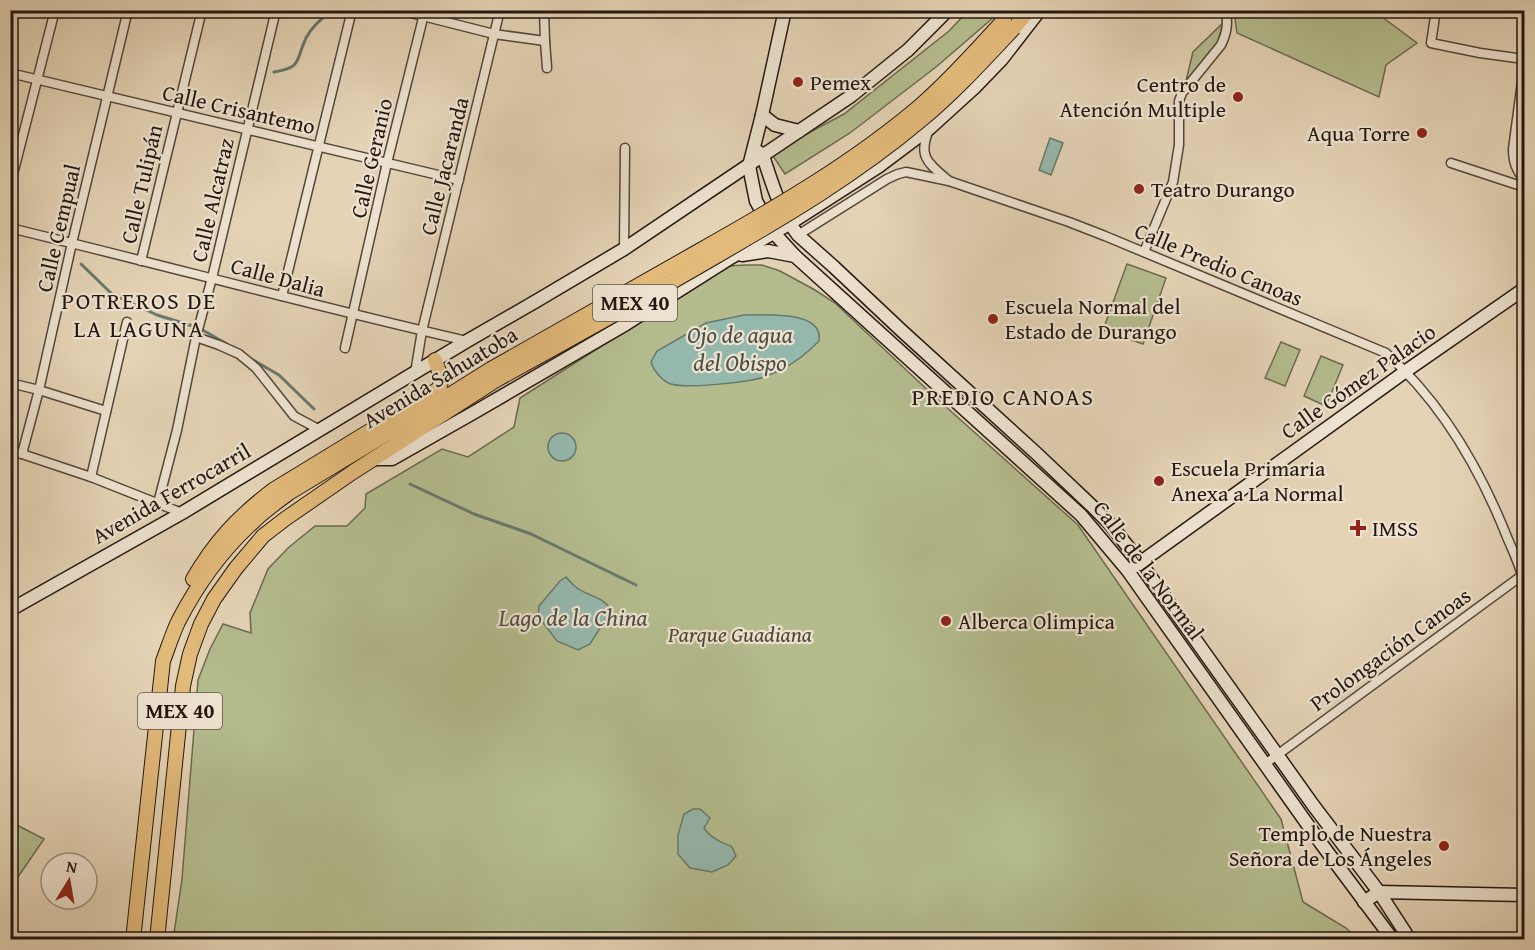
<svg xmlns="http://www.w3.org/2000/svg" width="1535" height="950" viewBox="0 0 1535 950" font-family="'Gentium Book Plus',serif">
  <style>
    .green { fill: #b4bc8e; stroke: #6c6a50; stroke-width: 1.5 }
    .water { fill: #95b8ac; stroke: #68786e; stroke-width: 1.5 }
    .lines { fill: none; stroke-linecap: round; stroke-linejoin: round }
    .stream { stroke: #68786e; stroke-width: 3 }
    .street-casing { stroke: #54463a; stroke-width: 11 }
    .secondary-casing { stroke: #241711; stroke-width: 15 }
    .primary-casing { stroke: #241711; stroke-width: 16 }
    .street { stroke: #ede2cf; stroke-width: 8 }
    .secondary { stroke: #ede2cf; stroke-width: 12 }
    .primary { stroke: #e2ba7a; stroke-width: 14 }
    .primary-bridge-casing { stroke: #241711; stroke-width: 16; stroke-linecap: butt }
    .primary-bridge { stroke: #e2ba7a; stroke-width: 14 }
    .poi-dot { fill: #8f2418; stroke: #ede2cf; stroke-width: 2 }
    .labels { text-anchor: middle; stroke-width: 4.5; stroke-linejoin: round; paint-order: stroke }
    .shield { fill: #ede2cf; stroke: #60544a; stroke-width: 1.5 }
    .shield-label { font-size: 21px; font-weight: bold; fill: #241711 }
    .poi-label { font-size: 22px; fill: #241711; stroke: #ede2cf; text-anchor: start }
    .street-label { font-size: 22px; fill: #241711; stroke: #ede2cf }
    .park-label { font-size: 22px; font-style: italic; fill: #4f4936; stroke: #ede2cf }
    .neighbourhood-label { font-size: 24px; letter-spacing: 1.5px; fill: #241711; stroke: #ede2cf }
    .water-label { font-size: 24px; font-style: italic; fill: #4c4f47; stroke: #ede2cf }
  </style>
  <rect width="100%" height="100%" fill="#e4d3b5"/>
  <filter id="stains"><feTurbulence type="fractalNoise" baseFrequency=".00333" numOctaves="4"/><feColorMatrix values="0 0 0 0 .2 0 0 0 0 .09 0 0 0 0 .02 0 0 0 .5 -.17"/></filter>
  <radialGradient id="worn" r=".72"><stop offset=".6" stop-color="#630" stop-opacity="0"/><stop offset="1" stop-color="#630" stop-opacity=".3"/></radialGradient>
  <g class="green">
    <polygon points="968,11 1001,11 936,67 850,133 785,174 771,153 844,114 949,31"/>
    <polygon points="1234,11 1374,11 1417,43 1386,65 1379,97 1237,33"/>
    <polygon points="1223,23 1217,45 1186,81 1193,52"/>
    <polygon points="1127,264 1166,278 1143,344 1103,330"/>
    <polygon points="746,265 762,265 780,271 815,290 835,303 935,397 1078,525 1281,819 1303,902 1346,928 1358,939 173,940 182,879 198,680 210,649 223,624 251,633 250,613 268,569 288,548 315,526 347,526 365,508 366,494 442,449 468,457 514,427 520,398 727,266"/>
    <polygon points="1281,342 1300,350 1285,386 1265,378"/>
    <polygon points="1321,356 1343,365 1326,406 1304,396"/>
    <polygon points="11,822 44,839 11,887"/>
  </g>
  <g class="water">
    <polygon points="1050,138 1063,143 1051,175 1039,170"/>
    <path d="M744 315C764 315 824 310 819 341 809 351 799 360 786 367 779 371 769 375 761 378 745 382 682 390 668 383 661 379 653 370 651 362L657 351 706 323Z"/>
    <circle cx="562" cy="447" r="14"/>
    <path d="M566 577C569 581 573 585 577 588 589 597 608 597 612 614L605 620 590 644 578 650 557 641 538 616 539 606 560 581Z"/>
    <path d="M693 809H700L710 818 704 828C710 838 722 842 732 847L736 856 728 865 712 872 690 868 678 854V835L684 814Z"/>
  </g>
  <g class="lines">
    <g class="stream">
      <path d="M274 72C303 67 295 61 306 38 312 26 323 17 333 10"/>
      <polyline points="81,264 112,294 157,315 199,328 227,344"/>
      <polyline points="248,357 279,375 314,409"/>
      <polyline points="410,484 474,514 531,534 636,585"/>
    </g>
    <defs>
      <g id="street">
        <polyline points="399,10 494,34 545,41"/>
        <polyline points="544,10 545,41 547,68"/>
        <polyline points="1436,10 1431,43 1480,53 1524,59"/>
        <polyline points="882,12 883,10"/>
        <path d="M1524 67 1513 149C1513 162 1516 169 1524 180"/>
        <path d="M10 73C160 110 310 144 459 180"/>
        <path d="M929 130C917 157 929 164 949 181"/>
        <polyline points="1451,163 1524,187"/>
        <polyline points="10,186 55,10"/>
        <path d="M10 228C163 265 314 306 467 341"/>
        <path d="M798 235 887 179 898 174 906 172 949 181 1069 222 1105 236 1386 353C1441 402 1480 469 1507 537 1512 549 1519 563 1522 576 1524 588 1524 601 1524 613"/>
        <polyline points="624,249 625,148"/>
        <path d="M1144 252 1173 182 1179 145V101L1182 93 1221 45C1227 33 1228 24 1226 10"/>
        <polyline points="141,261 202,10"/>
        <polyline points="282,296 352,10"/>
        <polyline points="196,337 219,345 239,354 256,368 294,416 320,430"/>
        <polyline points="345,348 387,163 425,10"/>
        <polyline points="415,373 422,331 500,10"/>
        <polyline points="10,383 39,390 106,411"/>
        <polyline points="10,450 91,477 182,513"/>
        <polyline points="22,454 39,390 72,243 128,10"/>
        <polyline points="91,477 127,322"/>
        <polyline points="158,503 177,430 196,337 212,278 276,10"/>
        <polyline points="1265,764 1524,574"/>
      </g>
      <g id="secondary">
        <polyline points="785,10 762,115 749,166 756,201 774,233 795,256 1081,515 1128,571 1320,842 1393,940"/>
        <polyline points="762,115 775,125 799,131"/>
        <path d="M759 152 763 156C772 183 780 212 798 235L834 267 902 331 1036 453 1094 508 1110 524 1140 562 1313 805 1379 892 1410 940"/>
        <polyline points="742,255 768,251 795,256"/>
        <polyline points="374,459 392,459 473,413 626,324 732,257 789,224 878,167 930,128 974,88 1002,59 1040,10"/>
        <polyline points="1134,567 1406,371 1524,289"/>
        <polyline points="10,610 182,513 467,341 538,300 624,249 851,96 908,50 948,10"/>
        <polyline points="1364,902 1379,892 1524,895"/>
      </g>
      <g id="primary">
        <polyline points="1014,28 1029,10"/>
        <path d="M193 579C216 540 237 518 273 490L440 388 441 377 435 360"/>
        <path d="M133 940 163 661C168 648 172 635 178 622 197 585 222 550 253 522 264 511 277 502 289 493L416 416 491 369"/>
        <polyline points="157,940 183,686 190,654 201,624 214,599 236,568 263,536 285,519 353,472 496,380"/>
      </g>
    </defs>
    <use href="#street" class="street-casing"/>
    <use href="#secondary" class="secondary-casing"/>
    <use href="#primary" class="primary-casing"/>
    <use href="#street" class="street"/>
    <use href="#secondary" class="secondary"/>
    <use href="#primary" class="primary"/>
    <defs>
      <g id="primary-bridge">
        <path d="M491 369C559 330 628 291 697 252 775 208 853 163 921 105 951 79 977 49 1004 20"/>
        <path d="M496 380C569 340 643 299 715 257 786 216 857 174 920 121 954 93 984 60 1014 28"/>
      </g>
    </defs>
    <use href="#primary-bridge" class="primary-bridge-casing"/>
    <use href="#primary-bridge" class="primary-bridge"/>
  </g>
  <g class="poi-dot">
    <circle cx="798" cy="82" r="6"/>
    <circle cx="1238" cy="97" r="6"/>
    <circle cx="1422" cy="133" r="6"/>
    <circle cx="1139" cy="189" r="6"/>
    <circle cx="993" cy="319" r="6"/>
    <circle cx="1159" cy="481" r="6"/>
    <path d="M1355 519h6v6h6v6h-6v6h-6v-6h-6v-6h6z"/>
    <circle cx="946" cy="621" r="6"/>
    <circle cx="1444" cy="846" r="6"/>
  </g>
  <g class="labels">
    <g class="shield">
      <rect x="593" y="285" width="84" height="36" rx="4.5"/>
      <rect x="138" y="693" width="84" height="36" rx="4.5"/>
    </g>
    <g class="shield-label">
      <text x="635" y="310">MEX 40</text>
      <text x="180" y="718">MEX 40</text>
    </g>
    <g class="poi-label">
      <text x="810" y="90">Pemex</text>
      <text x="1226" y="92" text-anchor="end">Centro de<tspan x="1226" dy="25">Atención Multiple</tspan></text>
      <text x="1410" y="141" text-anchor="end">Aqua Torre</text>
      <text x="1151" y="197">Teatro Durango</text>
      <text x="1005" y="314">Escuela Normal del<tspan x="1005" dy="25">Estado de Durango</tspan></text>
      <text x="1171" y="476">Escuela Primaria<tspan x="1171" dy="25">Anexa a La Normal</tspan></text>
      <text x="1372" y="536">IMSS</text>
      <text x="958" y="629">Alberca Olimpica</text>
      <text x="1432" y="841" text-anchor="end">Templo de Nuestra<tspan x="1432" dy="25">Señora de Los Ángeles</tspan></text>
    </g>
    <g class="street-label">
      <text transform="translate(239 109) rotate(13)" y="8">Calle Crisantemo</text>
      <text transform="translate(371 158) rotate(-77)" y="8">Calle Geranio</text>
      <text transform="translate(444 166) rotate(-76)" y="8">Calle Jacaranda</text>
      <text transform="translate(141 184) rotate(-77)" y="8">Calle Tulipán</text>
      <text transform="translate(212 200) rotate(-77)" y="8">Calle Alcatraz</text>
      <text transform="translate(58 228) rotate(-77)" y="8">Calle Cempual</text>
      <text transform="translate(1219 264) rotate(23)" y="8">Calle Predio Canoas</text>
      <text transform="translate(278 277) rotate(15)" y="8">Calle Dalia</text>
      <text transform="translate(440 377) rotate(-31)" y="8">Avenida Sahuatoba</text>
      <text transform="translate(1358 381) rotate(-35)" y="8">Calle Gómez Palacio</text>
      <text transform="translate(171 493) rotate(-30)" y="8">Avenida Ferrocarril</text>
      <text transform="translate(1149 570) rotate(53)" y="8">Calle de la Normal</text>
      <text transform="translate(1390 649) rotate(-36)" y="8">Prolongación Canoas</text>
    </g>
    <g class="park-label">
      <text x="740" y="642">Parque Guadiana</text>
    </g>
    <g class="neighbourhood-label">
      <text x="139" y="309">POTREROS DE<tspan x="139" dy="28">LA LAGUNA</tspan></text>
      <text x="1003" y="405">PREDIO CANOAS</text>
    </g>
    <g class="water-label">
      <text x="740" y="343">Ojo de agua<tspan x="740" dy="28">del Obispo</tspan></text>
      <text x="573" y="626">Lago de la China</text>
    </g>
  </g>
  <rect width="1535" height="950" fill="none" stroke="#e4d3b5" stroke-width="36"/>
  <rect x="12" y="12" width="1511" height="926" fill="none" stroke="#241711" stroke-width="3"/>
  <rect x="18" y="18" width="1499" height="914" fill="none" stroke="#241711" stroke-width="1.5"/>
  <g transform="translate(69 881) rotate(11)"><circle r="28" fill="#ede2cf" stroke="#9d9183" stroke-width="1.5"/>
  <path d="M0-4.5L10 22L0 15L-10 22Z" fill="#8f2418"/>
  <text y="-9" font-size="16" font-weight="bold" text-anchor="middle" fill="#241711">N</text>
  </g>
  <rect width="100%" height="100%" filter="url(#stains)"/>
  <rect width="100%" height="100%" fill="url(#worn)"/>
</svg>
